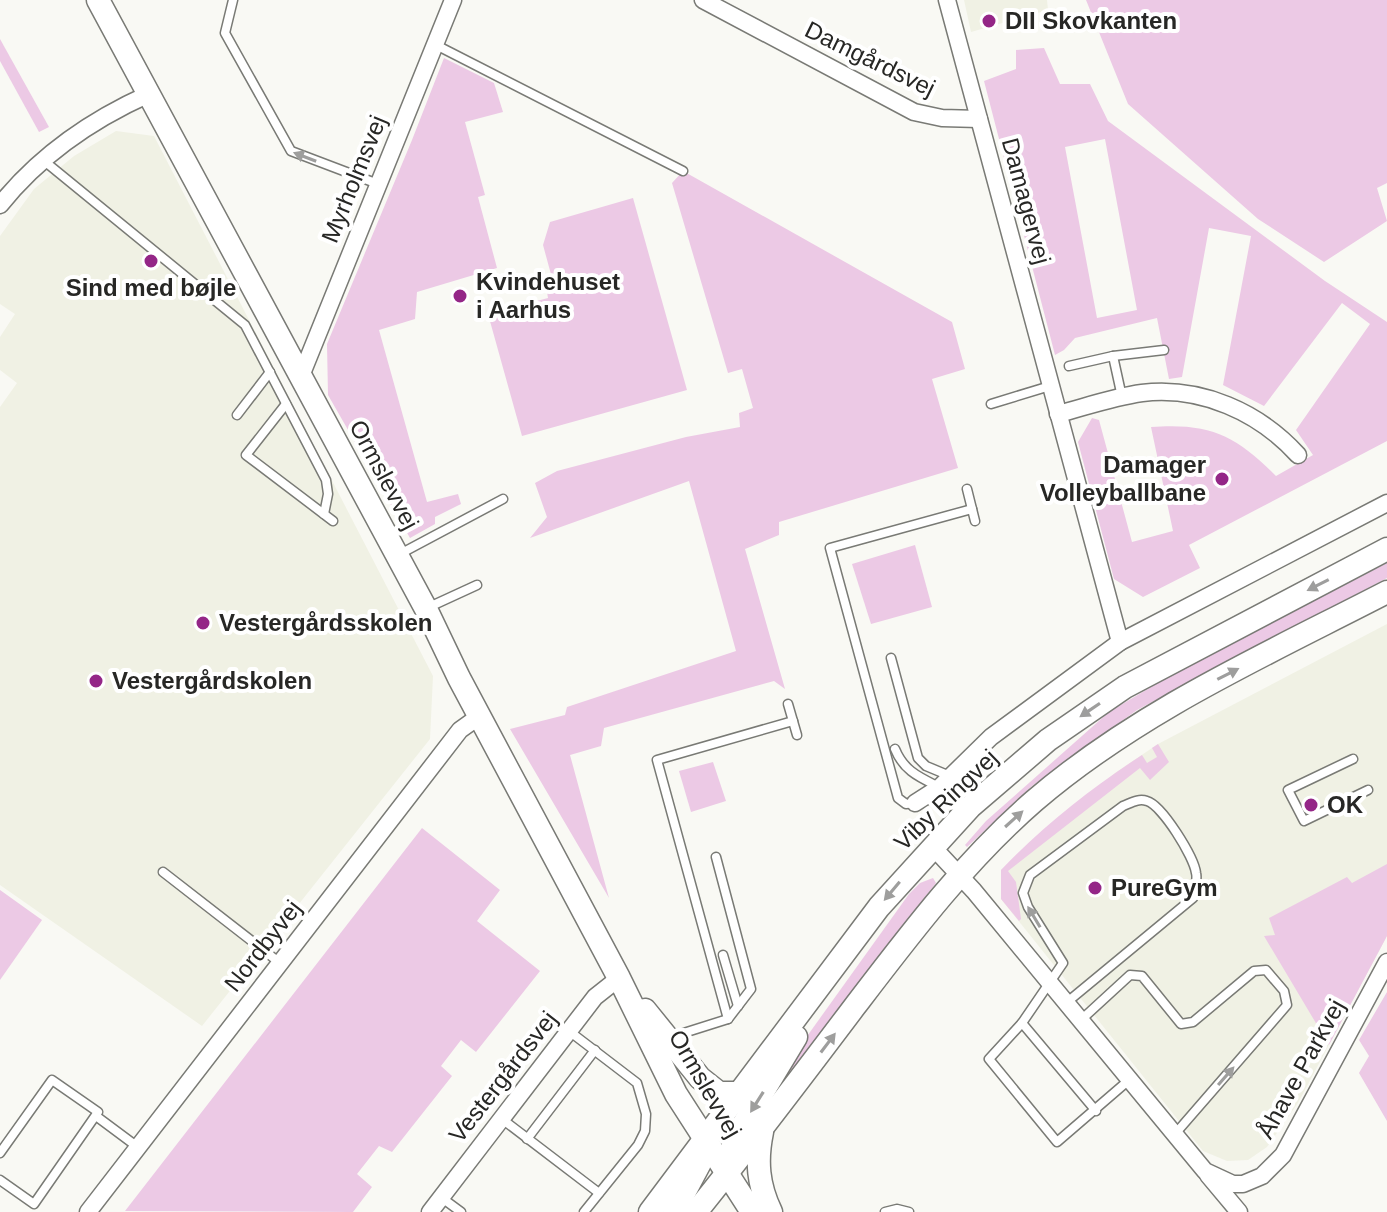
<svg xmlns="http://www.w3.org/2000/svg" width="1387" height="1212" viewBox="0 0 1387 1212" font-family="Arial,sans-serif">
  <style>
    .built { fill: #f0f1e4 }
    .green { fill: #ecc9e5; fill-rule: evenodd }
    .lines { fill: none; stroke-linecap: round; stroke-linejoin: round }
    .lane-casing { stroke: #797a75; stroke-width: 11 }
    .street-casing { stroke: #797a75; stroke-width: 19 }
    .secondary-casing { stroke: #797a75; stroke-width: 25 }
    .lane { stroke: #fff; stroke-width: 8 }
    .street { stroke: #fff; stroke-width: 16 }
    .secondary { stroke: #fff; stroke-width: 22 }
    .oneway { fill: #9e9e9d }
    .poi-dot { fill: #942687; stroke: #fff; stroke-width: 3 }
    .labels { text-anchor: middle; stroke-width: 8; stroke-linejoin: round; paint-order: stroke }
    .poi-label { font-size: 24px; font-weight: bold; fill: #272725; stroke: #fff; text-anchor: start }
    .street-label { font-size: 24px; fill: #272725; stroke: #fff }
  </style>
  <rect width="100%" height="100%" fill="#f9f9f4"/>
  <g class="built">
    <polygon points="964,0 1047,0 1048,10 971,32"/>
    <polygon points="116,131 154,136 433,676 430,739 202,1026 0,885 0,407 17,383 0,370 0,337 15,314 0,304 0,236 34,189 74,156"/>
    <polygon points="1387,624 1387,936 1298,1103 1267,1147 1248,1160 1227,1161 1203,1151 1001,899 1001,870 1115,773 1158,744"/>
  </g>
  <g class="green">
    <polygon points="1086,0 1387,0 1387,183 1377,188 1387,221 1324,262 1258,219 1128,104"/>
    <polygon points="0,39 49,127 39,132 0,61"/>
    <path d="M1044 48 1060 84H1090L1108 121 1325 281 1387 322V441L1189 545 1200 568 1143 597 1114 579 1078 442 1092 418 1099 420 1132 542 1173 531 1151 427C1211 423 1235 435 1276 476L1313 455 1296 430 1370 324 1342 303 1264 406 1223 385 1251 236 1209 228 1182 377 1169 379 1157 318 1075 338 1064 350 1055 355 984 81 1016 69V50ZM1105 139 1137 310 1097 318 1065 147Z"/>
    <polygon points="444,58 494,83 503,112 465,122 485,195 478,197 497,268 417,292 415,319 379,330 427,502 458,494 461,504 435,517 435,524 410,538 328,395 327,344 412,140"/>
    <polygon points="683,171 952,322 965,369 932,379 958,468 779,522 779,535 745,549 785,689 774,681 604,728 601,746 570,755 609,898 510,729 565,715 567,707 736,651 689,481 530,538 547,517 535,483 557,471 686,437 740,427 739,413 753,408 742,369 728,373 672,183"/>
    <polygon points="633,198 687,390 522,436 488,314 548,298 547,292 555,289 543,245 550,222"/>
    <polygon points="915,545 932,607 871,624 852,564"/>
    <polygon points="1387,563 1387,578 1137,710 1032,786 967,847 965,845 986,821 1109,712 1178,671"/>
    <path d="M1158 744 1169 762 1150 780 1140 768 1008 871 1016 882 1021 919 1019 921 1001 899V870C1043 826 1091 788 1142 755L1147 763 1157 757 1152 748Z"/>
    <polygon points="713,762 726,801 691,812 679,771"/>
    <polygon points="422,828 500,890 477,921 540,971 476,1052 461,1040 441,1066 452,1076 392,1152 379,1146 357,1174 372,1187 353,1212 125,1211"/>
    <polygon points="1387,864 1387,936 1329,1045 1264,936 1275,935 1269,918 1347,877 1352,883"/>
    <polygon points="933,878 936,883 769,1099 795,1053 909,894 920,883"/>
    <polygon points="0,890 42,920 0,980"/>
    <polygon points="1387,992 1387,1121 1359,1073 1369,1056 1359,1040"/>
  </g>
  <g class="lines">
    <defs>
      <g id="lane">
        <polyline points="233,0 225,33 291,151 378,184"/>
        <polyline points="436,45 683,171"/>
        <polyline points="43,160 245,325 326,480 328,494 324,514"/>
        <polyline points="1113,356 1122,397"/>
        <polyline points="1069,366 1113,356 1164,350"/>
        <polyline points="286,404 246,455 333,521"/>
        <polyline points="991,404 1050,386"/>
        <polyline points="237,415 270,372"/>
        <polyline points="967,489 975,521"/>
        <polyline points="398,555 503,499"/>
        <polyline points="427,608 477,585"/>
        <polyline points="891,658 918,758 926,766 950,776"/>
        <polyline points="788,704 797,735"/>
        <path d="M895 749C904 771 919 777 939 787"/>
        <polyline points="1353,759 1288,790 1304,821 1368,790"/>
        <polyline points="915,803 906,804 898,798 830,548 972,509"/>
        <polyline points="163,872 280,963"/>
        <polyline points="723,955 738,1006"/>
        <path d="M1066 1003 1193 898C1194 890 1198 880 1196 873 1194 857 1162 805 1147 801 1138 798 1131 803 1123 806L1030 875 1023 893 1028 907 1063 963 1022 1023 989 1059 1057 1142 1129 1080"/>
        <polyline points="728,1019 657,760 793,721"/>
        <polyline points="1081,1020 1130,975 1142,976 1181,1024 1193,1022 1254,971 1266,970 1284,991 1287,1005 1175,1134"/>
        <polyline points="1022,1023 1096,1111"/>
        <polyline points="569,1031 637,1083 646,1114 645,1131 638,1145 584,1212"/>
        <polyline points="671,1037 728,1019 751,989 716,857"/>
        <polyline points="96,1116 139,1148"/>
        <polyline points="502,1119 599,1193"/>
        <polyline points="527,1139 595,1050"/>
        <polyline points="0,1153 52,1080 98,1112 34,1204 0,1180"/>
        <polyline points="442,1198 461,1212"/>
        <polyline points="885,1212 897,1209 909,1212"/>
      </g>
      <g id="street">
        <polyline points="703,0 914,112 942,118 979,119"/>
        <polyline points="947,0 1120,642"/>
        <path d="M0 205C40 155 91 120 149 94"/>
        <polyline points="301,376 453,0"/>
        <path d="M1058 414C1085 407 1113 397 1142 393 1201 386 1259 412 1298 455"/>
        <polyline points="915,803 940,787 991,737 1120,642 1387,503"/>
        <polyline points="932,846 974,891 1205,1171 1233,1184 1243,1184 1262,1176 1283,1155 1387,962"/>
        <polyline points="1208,1175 1239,1212"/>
        <polyline points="88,1212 460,730 481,715"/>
        <polyline points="430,1212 595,997 619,978"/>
      </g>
      <g id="secondary">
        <polyline points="98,0 426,609 459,678 619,978 676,1094 752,1212"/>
        <polyline points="645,1010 700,1078 719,1093 738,1093"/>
        <path d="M762 1132C756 1161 758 1185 771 1212"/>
        <polyline points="728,1160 737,1135 796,1037"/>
        <polyline points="650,1212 879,907 970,807 1048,740 1125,687 1387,549"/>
        <polyline points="674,1212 700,1163"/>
        <path d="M696 1212C751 1144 803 1075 855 1006 910 934 965 861 1034 801 1139 711 1265 655 1387 592"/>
      </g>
    </defs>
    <use href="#lane" class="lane-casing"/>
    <use href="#street" class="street-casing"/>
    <use href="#secondary" class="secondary-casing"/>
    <use href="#lane" class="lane"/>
    <use href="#street" class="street"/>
    <use href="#secondary" class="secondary"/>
  </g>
  <defs><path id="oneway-solid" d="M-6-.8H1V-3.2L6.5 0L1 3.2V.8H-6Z" transform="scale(2)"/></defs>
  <g class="oneway">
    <use href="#oneway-solid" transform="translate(305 157) rotate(-159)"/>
    <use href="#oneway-solid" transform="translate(1318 585) rotate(153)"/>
    <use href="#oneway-solid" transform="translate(1228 674) rotate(-27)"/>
    <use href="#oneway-solid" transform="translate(1090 710) rotate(146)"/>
    <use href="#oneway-solid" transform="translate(1014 819) rotate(-42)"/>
    <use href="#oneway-solid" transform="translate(892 891) rotate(130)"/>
    <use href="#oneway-solid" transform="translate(1034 917) rotate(-121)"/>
    <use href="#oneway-solid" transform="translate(828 1043) rotate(-53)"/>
    <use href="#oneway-solid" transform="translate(1226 1076) rotate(-49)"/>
    <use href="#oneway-solid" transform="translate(757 1102) rotate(122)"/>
  </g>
  <g class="poi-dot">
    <circle cx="989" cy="21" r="8"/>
    <circle cx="151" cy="261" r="8"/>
    <circle cx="460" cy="296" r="8"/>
    <circle cx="1222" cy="479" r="8"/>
    <circle cx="203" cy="623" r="8"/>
    <circle cx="96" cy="681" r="8"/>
    <circle cx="1311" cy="805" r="8"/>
    <circle cx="1095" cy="888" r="8"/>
  </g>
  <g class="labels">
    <g class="poi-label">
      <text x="1005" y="29">DII Skovkanten</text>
      <text x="476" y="290">Kvindehuset<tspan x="476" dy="28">i Aarhus</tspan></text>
      <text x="151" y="296" text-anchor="middle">Sind med bøjle</text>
      <text x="1206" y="473" text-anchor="end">Damager<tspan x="1206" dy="28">Volleyballbane</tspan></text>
      <text x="219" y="631">Vestergårdsskolen</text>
      <text x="112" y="689">Vestergårdskolen</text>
      <text x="1327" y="813">OK</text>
      <text x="1111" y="896">PureGym</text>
    </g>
    <g class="street-label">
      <text transform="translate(870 59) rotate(26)" y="8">Damgårdsvej</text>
      <text transform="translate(354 179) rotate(-68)" y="8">Myrholmsvej</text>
      <text transform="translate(1026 201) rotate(75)" y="8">Damagervej</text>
      <text transform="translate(384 475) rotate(62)" y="8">Ormslevvej</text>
      <text transform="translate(946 800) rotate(-44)" y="8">Viby Ringvej</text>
      <text transform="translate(263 946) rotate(-52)" y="8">Nordbyvej</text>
      <text transform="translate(1301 1069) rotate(-61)" y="8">Åhave Parkvej</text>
      <text transform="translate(503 1077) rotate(-52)" y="8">Vestergårdsvej</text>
      <text transform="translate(705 1084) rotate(60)" y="8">Ormslevvej</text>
    </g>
  </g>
</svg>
